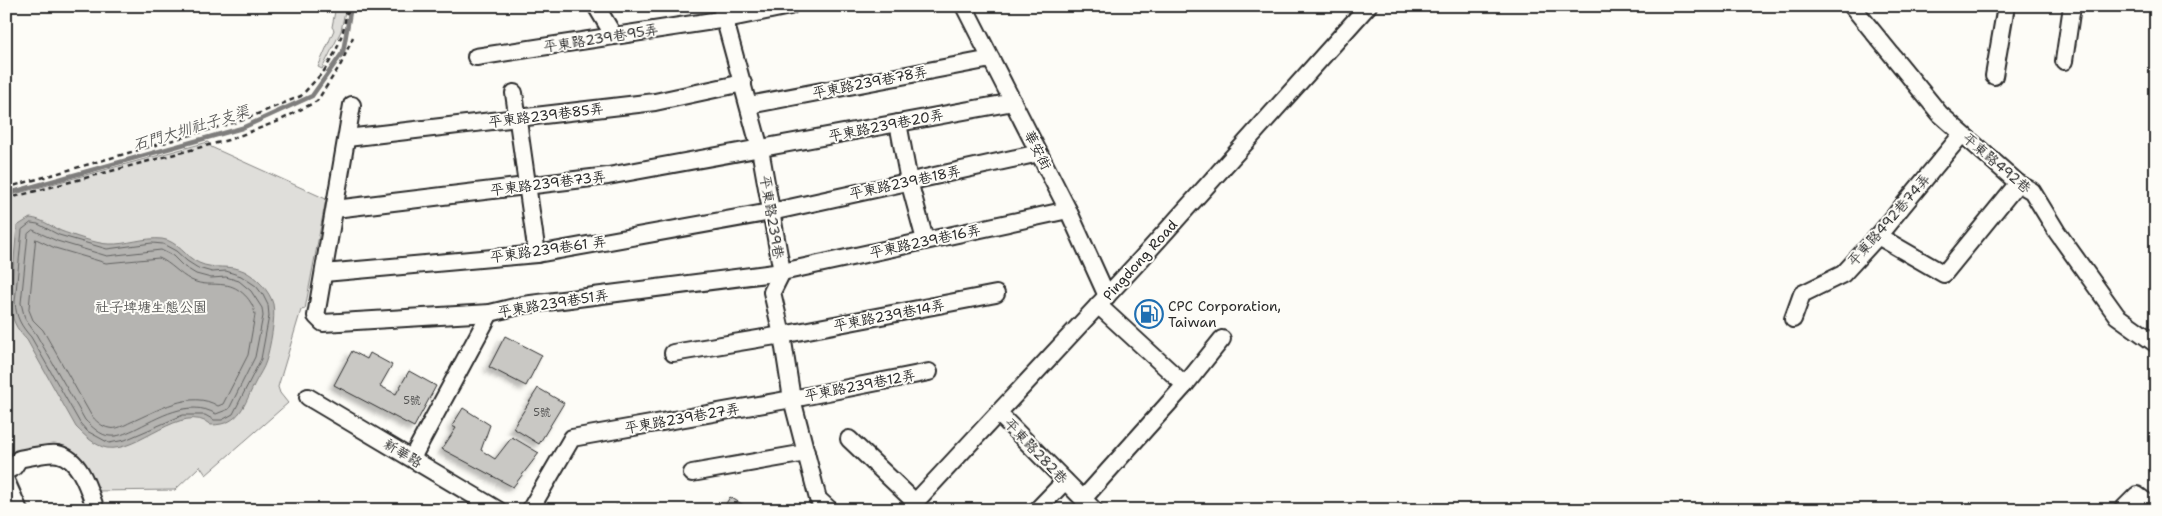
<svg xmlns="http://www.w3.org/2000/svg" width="2162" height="516" viewBox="0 0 2162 516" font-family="'Shantell Sans','LXGW WenKai TC',sans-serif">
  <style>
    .green { fill: #dfdeda; stroke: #858482 }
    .water { fill: #b5b4b1; stroke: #7e7d7b }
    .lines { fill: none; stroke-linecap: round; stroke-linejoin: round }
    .shore { stroke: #626261; stroke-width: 1 }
    .stream { stroke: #7e7d7b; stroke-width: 4.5 }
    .building { fill: #c9c8c4; stroke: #2b2b2b; filter: url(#shadow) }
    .minor-casing { stroke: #2b2b2b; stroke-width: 20 }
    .path { stroke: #2b2b2b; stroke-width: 2.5; stroke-dasharray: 5 4; stroke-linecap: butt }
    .minor { stroke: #fdfcf7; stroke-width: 16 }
    .labels { text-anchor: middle; stroke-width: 4; stroke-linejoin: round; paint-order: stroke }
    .number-label { font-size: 11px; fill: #525251 }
    .street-label { font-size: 14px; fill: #2b2b2b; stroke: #fdfcf7 }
    .poi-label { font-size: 14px; fill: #2b2b2b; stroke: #fdfcf7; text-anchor: start }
    .park-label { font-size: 14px; fill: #585857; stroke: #fdfcf7 }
    .water-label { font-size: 15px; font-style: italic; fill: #5b5b5a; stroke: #fdfcf7 }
  </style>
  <defs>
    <filter id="shadow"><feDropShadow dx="-4.5" dy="4.5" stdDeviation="2.5" flood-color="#0004"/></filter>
  </defs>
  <rect width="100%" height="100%" fill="#fdfcf7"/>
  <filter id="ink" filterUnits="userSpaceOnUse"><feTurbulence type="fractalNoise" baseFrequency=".02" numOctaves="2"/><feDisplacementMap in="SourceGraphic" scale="10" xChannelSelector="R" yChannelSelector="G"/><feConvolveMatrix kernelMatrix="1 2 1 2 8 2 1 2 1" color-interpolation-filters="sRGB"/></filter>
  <g filter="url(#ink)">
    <g class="green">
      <polygon points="336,6 346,6 341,31 322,69 318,67 334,30 332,27"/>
      <polygon points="208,142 211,147 326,199 305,309 301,310 278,387 280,393 288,403 206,475 200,466 175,490 94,491 80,463 19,454 8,461 6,444 8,443 6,439 6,202 11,195"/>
    </g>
    <path class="water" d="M30 218C42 219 50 226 61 231 72 235 97 244 109 244 126 245 144 237 162 239 178 241 185 257 199 263 214 270 229 264 244 271 256 277 270 291 273 304 276 317 270 348 266 361 264 368 259 375 256 381 244 404 241 425 211 425 182 401 138 453 107 448 95 446 84 435 76 427L27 340C16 329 11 318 10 303L17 226Z"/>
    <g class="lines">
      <g class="shore">
        <path d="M31 223 38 224 59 235 107 249 152 243 163 244 176 251 187 261 198 268 212 272 226 271 241 276 256 286 263 295 268 305 269 316 261 359 233 414 222 420H214L205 415H183L125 440 109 443 87 431 80 423 31 337C21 326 16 317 15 302L22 230Z"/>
        <path d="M33 230 57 241 107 256 161 250 173 256 183 266 196 274 211 278 226 277 239 281 251 291 262 308 263 316 255 357 229 409 216 414C189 398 158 418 133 430 126 433 118 437 110 436 101 436 91 426 85 420L36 334 25 319 21 303 28 234Z"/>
        <path d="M36 239 55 248 106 263 159 258C171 263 179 274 191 280 203 286 212 283 225 285 239 286 254 301 255 315L248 355 223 404 218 406C191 389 157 411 131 422 125 425 116 430 109 428 102 427 95 420 91 415L43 330 33 320 29 310Z"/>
      </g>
      <g class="stream">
        <polyline points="6,194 242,128 312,96 343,52 351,6"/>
        <polyline points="11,472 21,495"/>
      </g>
    </g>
    <g class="building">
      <polygon points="505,336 542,355 526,386 489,367"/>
      <polygon points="352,351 367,359 370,353 392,365 380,386 396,394 409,371 436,386 414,427 334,385"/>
      <polygon points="538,388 564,403 539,444 513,428"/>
      <polygon points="463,408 490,425 481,450 495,459 512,437 539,453 513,487 442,449 456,428 452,426"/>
      <polygon points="730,497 752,510 722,510"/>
      <polygon points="616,505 625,510 614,510"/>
      <polygon points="637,505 645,510 634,510"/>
    </g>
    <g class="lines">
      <defs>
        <g id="minor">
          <polyline points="596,6 614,36"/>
          <polyline points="721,6 760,149 782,272 772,292 782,335 792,399 818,499 830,510"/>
          <polyline points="964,6 1068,210 1107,296"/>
          <polyline points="1852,6 1940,114 2018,183 2032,191 2057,232 2117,316 2156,344"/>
          <polyline points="476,57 726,19 790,6"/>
          <polyline points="2064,61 2072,6"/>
          <polyline points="1994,76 2006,6"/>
          <polyline points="514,93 537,254"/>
          <polyline points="352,105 316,316 323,323 490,313 523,305 782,272 1068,210"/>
          <polyline points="749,105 991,59"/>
          <polyline points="898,123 909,181 925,240"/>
          <polyline points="347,138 655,102 743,83"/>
          <polyline points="335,209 608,176 1013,102"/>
          <polyline points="1878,236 1944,274 2018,183"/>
          <polyline points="324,273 537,254 771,212 1039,153"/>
          <polyline points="1098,305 1185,385"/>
          <polyline points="1793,319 1802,294 1843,274 1878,236 1962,134"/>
          <polyline points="673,353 782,335 996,294"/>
          <polyline points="308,397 498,510"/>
          <polyline points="999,414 1094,510"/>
          <polyline points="849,439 915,502"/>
          <polyline points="412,458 490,313"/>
          <path d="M6 471 14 467 19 459C29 457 50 452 58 454 81 459 89 491 96 510"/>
          <polyline points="692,473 806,453"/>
          <polyline points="6,481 19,510"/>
          <polyline points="1083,499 1185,385 1222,339"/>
          <polyline points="530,510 572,438 792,399 929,372"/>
          <polyline points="908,510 1142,258 1368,6"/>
          <polyline points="1037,510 1065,481"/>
          <polyline points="2122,510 2137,495 2156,509"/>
        </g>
      </defs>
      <use href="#minor" class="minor-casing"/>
      <g class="path">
        <polyline points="6,188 243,120 301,96 324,71 336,51 343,31 348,6"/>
        <polyline points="6,199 228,140 279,121 317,101 341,64 353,37"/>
      </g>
      <use href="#minor" class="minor"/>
    </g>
  </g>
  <defs>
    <symbol id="fuel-ring" viewBox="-11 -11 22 22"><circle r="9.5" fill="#fdfcf7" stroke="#1f6fb2" stroke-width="1.5"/><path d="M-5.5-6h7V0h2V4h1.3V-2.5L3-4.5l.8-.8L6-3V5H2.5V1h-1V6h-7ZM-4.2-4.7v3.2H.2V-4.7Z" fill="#1f6fb2"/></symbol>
  </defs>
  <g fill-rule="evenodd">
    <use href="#fuel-ring" x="1133" y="298" width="32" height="32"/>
  </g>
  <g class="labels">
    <g class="number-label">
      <text x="412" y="404">5號</text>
      <text x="542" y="416">5號</text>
    </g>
    <g class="street-label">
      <text transform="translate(601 38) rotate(-9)" y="5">平東路239巷95弄</text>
      <text transform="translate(870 82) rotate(-11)" y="5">平東路239巷78弄</text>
      <text transform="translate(546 115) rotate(-7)" y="5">平東路239巷85弄</text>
      <text transform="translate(886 125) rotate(-11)" y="5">平東路239巷20弄</text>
      <text transform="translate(1038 150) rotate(63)" y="5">華安街</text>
      <text transform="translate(1997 163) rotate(40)" y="5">平東路492巷</text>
      <text transform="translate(905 182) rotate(-12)" y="5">平東路239巷18弄</text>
      <text transform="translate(548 183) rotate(-7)" y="5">平東路239巷73弄</text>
      <text transform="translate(772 217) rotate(80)" y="5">平東路239巷</text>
      <text transform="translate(1889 220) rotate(-49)" y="5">平東路492巷74弄</text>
      <text transform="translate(925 241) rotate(-12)" y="5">平東路239巷16弄</text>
      <text transform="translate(548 249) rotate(-8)" y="5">平東路239巷61 弄</text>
      <text transform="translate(1140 260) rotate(-48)" y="5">Pingdong Road</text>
      <text transform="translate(553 303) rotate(-9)" y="5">平東路239巷51弄</text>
      <text transform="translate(889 315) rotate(-11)" y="5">平東路239巷14弄</text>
      <text transform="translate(860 385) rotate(-11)" y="5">平東路239巷12弄</text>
      <text transform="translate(682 418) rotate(-10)" y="5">平東路239巷27弄</text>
      <text transform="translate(1036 451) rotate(46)" y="5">平東路282巷</text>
      <text transform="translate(403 453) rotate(31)" y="5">新華路</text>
    </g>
    <g class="poi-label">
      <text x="1168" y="311">CPC Corporation,<tspan x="1168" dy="16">Taiwan</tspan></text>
    </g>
    <g class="park-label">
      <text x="151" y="312">社子埤塘生態公園</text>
    </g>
    <g class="water-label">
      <text transform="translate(191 128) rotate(-17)" y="5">石門大圳社子支渠</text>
    </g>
  </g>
  <rect width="2162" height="516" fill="none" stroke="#fdfcf7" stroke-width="25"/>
  <rect x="12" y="12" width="2137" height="491" fill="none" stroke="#2b2b2b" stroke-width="2" filter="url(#ink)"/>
</svg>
